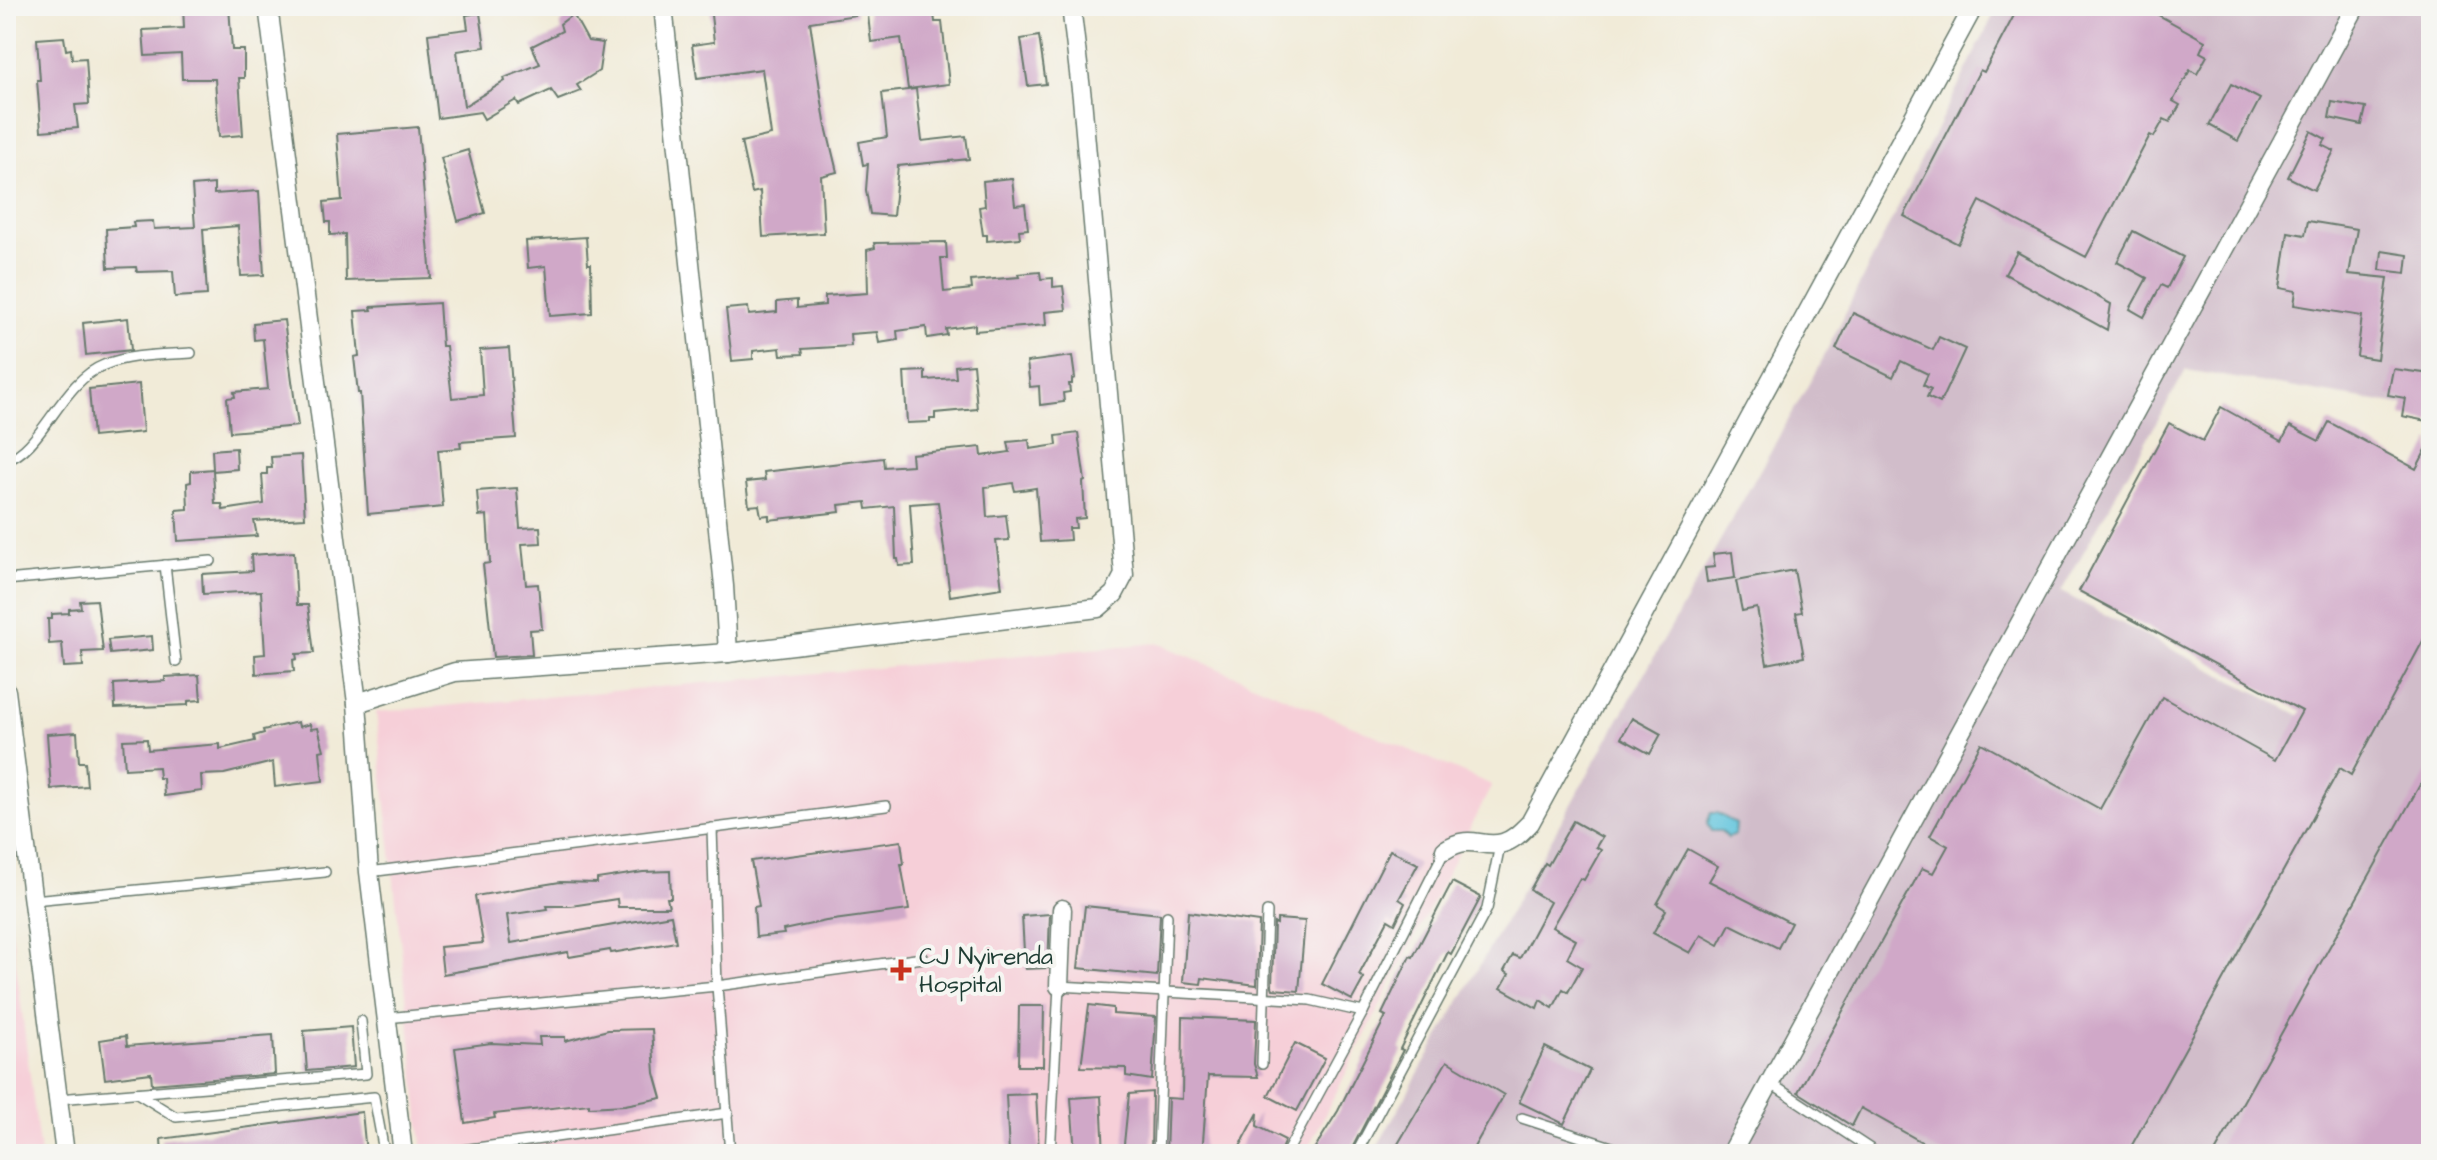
<svg xmlns="http://www.w3.org/2000/svg" width="2437" height="1160" viewBox="0 0 2437 1160" font-family="'Architects Daughter',sans-serif">
  <style>
    .built { fill: #f6cfd8 }
    .industrial { fill: #d1bdca }
    .water { fill: #60c4dd; stroke: #408088; stroke-width: 2 }
    .building { fill: #d0a8c8 }
    .lines { fill: none; stroke-linecap: round; stroke-linejoin: round }
    .service-casing { stroke: #687a6d; stroke-width: 12 }
    .minor-casing { stroke: #687a6d; stroke-width: 21 }
    .service { stroke: #fff; stroke-width: 9 }
    .minor { stroke: #fff; stroke-width: 18 }
    .poi-dot { fill: #c8321e; stroke: #f6f6f2; stroke-width: 3 }
    .labels { text-anchor: middle; stroke-width: 8; stroke-linejoin: round; paint-order: stroke }
    .poi-label { font-size: 24px; fill: #1f3d34; stroke: #f6f6f2; text-anchor: start }
  </style>
  <rect width="100%" height="100%" fill="#f6f6f2"/>
  <filter id="ink" filterUnits="userSpaceOnUse"><feTurbulence type="fractalNoise" baseFrequency=".0125" numOctaves="2"/><feDisplacementMap in="SourceGraphic" scale="16" xChannelSelector="R" yChannelSelector="G"/><feConvolveMatrix kernelMatrix="1 2 1 2 8 2 1 2 1" color-interpolation-filters="sRGB"/></filter>
  <filter id="wash" filterUnits="userSpaceOnUse"><feTurbulence type="fractalNoise" baseFrequency=".006" numOctaves="4" result="noise"/><feDisplacementMap in="SourceGraphic" scale="32" xChannelSelector="R" yChannelSelector="G"/><feGaussianBlur stdDeviation="1.8" result="paint"/><feColorMatrix in="noise" values="0 0 0 0 0 0 0 0 0 0 0 0 0 0 0 0 0 1.4 0 .05"/><feComposite in="paint" operator="in"/></filter>
  <g filter="url(#wash)">
    <rect width="100%" height="100%" fill="#f1ebd8"/>
    <g class="built">
      <polygon points="1158,643 1492,785 1305,1154 423,1154 376,712"/>
      <polygon points="6,886 40,1154 6,1154"/>
    </g>
    <polygon class="industrial" points="1998,6 2431,6 2431,410 2186,370 2061,592 2344,738 2431,602 2431,1154 1373,1154 1820,364"/>
    <polygon class="water" points="1711,813 1717,813 1736,824 1735,835 1728,838 1721,831 1711,831 1707,824"/>
    <g id="blocks">
      <g class="building">
        <polygon points="183,6 229,6 232,50 244,50 244,78 239,78 243,135 219,137 215,79 182,79 181,54 145,56 143,30 184,28"/>
        <polygon points="710,6 856,6 856,15 810,22 825,122 837,172 821,176 824,233 763,237 760,191 752,193 741,142 771,135 762,69 697,78 692,45 714,42"/>
        <polygon points="867,6 933,6 935,22 942,22 949,84 908,89 901,38 871,42"/>
        <polygon points="2019,6 2142,6 2205,41 2200,52 2207,56 2197,74 2190,70 2173,101 2180,105 2170,122 2164,119 2154,137 2150,135 2086,257 1980,201 1958,244 1904,216 1980,70 1984,72"/>
        <polygon points="480,13 485,47 457,51 464,106 505,81 504,78 540,64 532,46 562,31 560,24 573,14 588,41 603,43 599,71 577,85 581,91 558,100 551,90 519,105 516,100 484,119 480,112 438,118 428,34 468,29 466,15"/>
        <polygon points="1039,36 1046,84 1028,86 1021,39"/>
        <polygon points="64,37 66,50 71,49 72,59 86,58 89,104 75,105 78,128 41,131 37,80 40,80 37,39"/>
        <polygon points="2231,84 2260,99 2238,141 2209,125"/>
        <polygon points="916,89 922,141 966,136 969,159 898,166 893,216 870,214 866,190 868,164 863,165 859,142 887,137 882,93"/>
        <polygon points="2332,102 2366,108 2362,125 2329,118"/>
        <polygon points="418,127 431,278 346,281 345,234 330,235 330,222 326,222 324,202 342,200 337,134"/>
        <polygon points="2311,131 2326,139 2322,145 2334,151 2314,190 2288,177"/>
        <polygon points="468,150 485,213 458,221 441,158"/>
        <polygon points="1012,178 1015,205 1025,204 1028,229 1019,230 1020,238 987,241 987,235 983,235 979,207 985,206 983,181"/>
        <polygon points="214,184 214,194 259,191 264,275 241,276 238,226 203,229 207,295 175,297 173,271 137,272 136,267 108,268 106,229 134,227 133,222 153,221 154,229 195,227 192,186"/>
        <polygon points="2308,221 2357,229 2349,274 2388,278 2377,359 2357,356 2362,316 2294,305 2296,291 2280,288 2288,232 2305,235"/>
        <polygon points="2133,231 2183,257 2167,288 2161,285 2144,317 2130,309 2147,278 2117,262"/>
        <polygon points="586,237 588,264 591,264 592,313 550,316 546,266 528,268 526,241"/>
        <polygon points="946,242 947,258 941,258 944,292 972,289 971,281 1019,277 1018,274 1040,272 1041,279 1053,278 1053,287 1063,286 1066,310 1045,312 1046,325 975,331 975,325 946,329 947,335 927,338 926,327 897,331 898,340 879,343 877,332 850,334 851,346 802,349 803,354 781,355 780,348 753,351 753,359 732,361 726,309 748,307 749,315 777,312 777,302 797,300 797,308 825,305 825,296 868,293 867,250 875,248 874,243"/>
        <polygon points="2382,251 2408,255 2406,273 2380,270"/>
        <polygon points="2017,252 2111,304 2107,330 2005,274"/>
        <polygon points="439,303 442,346 446,346 452,398 483,395 480,350 509,348 516,438 460,442 461,448 438,450 443,507 368,514 360,393 358,393 354,357 359,356 355,311 372,310 371,307"/>
        <polygon points="1853,313 1933,350 1939,337 1965,349 1940,403 1927,397 1931,389 1923,385 1928,374 1901,361 1893,377 1836,349"/>
        <polygon points="128,318 131,350 86,355 83,323"/>
        <polygon points="284,320 298,426 230,432 227,398 235,397 234,392 268,389 263,339 254,340 253,323"/>
        <polygon points="1072,356 1075,378 1072,379 1072,384 1069,384 1070,392 1063,393 1064,402 1040,405 1039,386 1030,387 1027,362"/>
        <polygon points="973,364 977,409 935,413 935,419 930,419 930,422 907,423 904,372 925,371 925,380 956,378 955,366"/>
        <polygon points="2393,369 2431,374 2431,422 2402,416 2405,398 2388,395"/>
        <polygon points="139,384 143,432 93,437 89,389"/>
        <polygon points="2221,407 2282,441 2290,426 2319,441 2329,422 2416,469 2431,440 2431,626 2351,775 2340,768 2127,1154 1943,1154 1861,1108 1852,1126 1798,1092 1922,868 1933,873 1948,846 1930,836 1981,743 2100,809 2162,697 2275,760 2302,711 2079,591 2169,423 2203,441"/>
        <polygon points="1078,433 1085,481 1083,482 1085,518 1075,519 1076,528 1069,528 1070,540 1040,542 1036,488 1015,491 1013,483 985,487 987,517 1006,515 1009,540 996,541 1002,588 950,596 938,502 910,504 914,565 899,566 898,559 896,559 894,506 867,509 866,502 839,505 840,512 769,520 769,515 761,516 759,505 749,506 746,482 765,480 764,472 883,458 884,467 912,465 911,454 981,447 982,456 1010,452 1008,442 1029,440 1030,449 1057,445 1056,436"/>
        <polygon points="236,448 237,469 213,471 215,504 222,504 223,510 264,504 262,474 267,474 267,468 272,468 271,457 301,455 305,518 254,521 257,536 178,541 176,510 188,509 187,483 191,482 191,471 213,469 212,450"/>
        <polygon points="517,488 520,528 540,527 541,543 522,544 526,585 538,584 542,629 530,630 532,655 493,657 483,564 490,563 487,515 479,516 477,491"/>
        <polygon points="294,552 297,605 308,605 314,653 296,654 297,659 293,660 294,671 256,674 255,655 265,654 261,591 203,594 202,574 252,571 251,555"/>
        <polygon points="1732,552 1735,578 1707,582 1705,568 1715,567 1713,554"/>
        <polygon points="1794,570 1802,612 1796,613 1804,657 1767,664 1757,608 1742,611 1736,581"/>
        <polygon points="97,600 103,651 82,652 83,666 64,667 62,643 49,644 48,619 52,619 52,614 69,613 69,609 81,608 80,601"/>
        <polygon points="152,636 153,650 110,654 108,640"/>
        <polygon points="199,675 201,700 188,701 188,705 115,708 114,684 165,681 165,677"/>
        <polygon points="1632,718 1661,734 1650,754 1621,738"/>
        <polygon points="298,722 299,727 310,724 311,729 318,728 324,750 320,751 323,781 275,787 273,762 224,774 201,775 202,791 164,796 163,778 159,778 158,767 125,769 123,740 147,739 148,750 220,744 220,749 255,741 254,736 264,733 263,730"/>
        <polygon points="77,732 79,762 85,762 87,786 51,789 47,734"/>
        <polygon points="2431,765 2431,1133 2419,1154 2214,1154"/>
        <polygon points="1573,821 1602,837 1596,847 1601,850 1584,880 1580,878 1552,927 1576,940 1567,958 1582,967 1568,992 1563,989 1553,1008 1540,1000 1537,1008 1501,988 1509,974 1504,971 1513,955 1520,958 1550,902 1530,890 1545,863 1548,865"/>
        <polygon points="901,841 904,864 901,864 909,910 826,921 783,930 784,934 756,937 754,907 759,906 751,861"/>
        <polygon points="1688,849 1718,866 1709,881 1791,923 1778,948 1730,924 1719,945 1701,935 1690,953 1653,933 1666,910 1657,904"/>
        <polygon points="1390,850 1418,864 1399,899 1405,903 1395,924 1388,920 1359,975 1364,978 1352,1000 1322,984"/>
        <polygon points="670,871 671,898 667,898 669,907 618,907 617,899 571,906 547,906 548,909 507,915 511,943 671,915 676,942 611,953 610,950 569,957 568,952 443,974 440,947 483,943 475,896 560,882 597,883 597,879 643,872"/>
        <polygon points="1452,882 1481,897 1451,954 1448,952 1400,1049 1403,1050 1349,1154 1311,1154 1338,1111 1386,1016 1382,1014 1410,956 1413,957"/>
        <polygon points="1085,906 1160,914 1157,976 1078,968"/>
        <polygon points="1188,912 1259,922 1257,985 1202,978 1201,984 1183,982"/>
        <polygon points="1050,914 1048,968 1025,969 1022,916"/>
        <polygon points="1277,919 1305,921 1299,991 1273,989 1272,986 1274,923 1277,924"/>
        <polygon points="1089,1005 1113,1008 1113,1014 1156,1017 1152,1080 1126,1076 1126,1068 1081,1067"/>
        <polygon points="1019,1006 1044,1006 1043,1066 1018,1066"/>
        <polygon points="1183,1017 1256,1020 1254,1064 1258,1077 1208,1076 1202,1154 1166,1154 1168,1098 1182,1099"/>
        <polygon points="351,1027 354,1067 307,1071 304,1031"/>
        <polygon points="652,1029 655,1073 662,1098 625,1105 589,1107 589,1104 494,1114 495,1118 465,1123 455,1048 491,1043 540,1045 539,1037 565,1037 565,1041 608,1030"/>
        <polygon points="273,1035 275,1074 152,1084 151,1073 105,1079 100,1040 126,1036 127,1046"/>
        <polygon points="1295,1043 1325,1058 1297,1111 1268,1096"/>
        <polygon points="1545,1047 1590,1070 1564,1124 1519,1102"/>
        <polygon points="1447,1061 1504,1095 1470,1154 1392,1154"/>
        <polygon points="1152,1092 1151,1154 1123,1154 1129,1094"/>
        <polygon points="1036,1094 1039,1152 1009,1153 1006,1095"/>
        <polygon points="1101,1096 1104,1154 1075,1154 1071,1098"/>
        <polygon points="362,1112 366,1153 162,1154 161,1139"/>
        <polygon points="1258,1113 1257,1126 1285,1140 1279,1154 1236,1154"/>
      </g>
    </g>
  </g>
  <g filter="url(#ink)">
    <use href="#blocks" fill-opacity="0" stroke="#687a6d" stroke-width="2"/>
    <g class="lines">
      <defs>
        <g id="service">
          <path d="M6 460C41 451 62 381 104 365 130 354 163 355 191 353"/>
          <polyline points="165,565 176,662"/>
          <polyline points="6,580 211,561"/>
          <polyline points="712,828 717,986 730,1154"/>
          <polyline points="369,872 886,806"/>
          <polyline points="33,900 325,872"/>
          <polyline points="386,1018 717,986 923,958"/>
          <polyline points="1262,1064 1267,912"/>
          <polyline points="1770,1083 1878,1154"/>
          <polyline points="137,1093 176,1117 374,1097 383,1146"/>
          <polyline points="58,1099 366,1074 361,1021"/>
          <polyline points="1522,1118 1633,1154"/>
          <polyline points="434,1154 728,1113"/>
          <polyline points="1050,1154 1059,986 1310,1000 1363,1012"/>
          <polyline points="1158,1154 1167,916"/>
          <polyline points="1286,1154 1363,1012 1445,850"/>
          <polyline points="1356,1154 1487,909 1500,845"/>
        </g>
        <g id="minor">
          <polyline points="268,6 357,703 369,872 403,1154"/>
          <polyline points="663,6 724,586 728,653"/>
          <polyline points="6,691 65,1154"/>
          <polyline points="357,703 455,672 728,653 1098,608 1114,594 1124,575 1082,98 1071,6"/>
          <path d="M1445 850C1471 833 1481 849 1503 843 1514 840 1522 831 1530 823L1974 6"/>
          <polyline points="1059,986 1062,909"/>
          <polyline points="1731,1154 2356,6"/>
        </g>
      </defs>
      <use href="#service" class="service-casing"/>
      <use href="#minor" class="minor-casing"/>
      <use href="#service" class="service"/>
      <use href="#minor" class="minor"/>
    </g>
  </g>
  <path class="poi-dot" d="M897 958h8v8h8v8h-8v8h-8v-8h-8v-8h8z"/>
  <g class="labels">
    <g class="poi-label">
      <text x="919" y="964">CJ Nyirenda<tspan x="919" dy="28">Hospital</tspan></text>
    </g>
  </g>
  <rect width="2437" height="1160" fill="none" stroke="#f6f6f2" stroke-width="32"/>
</svg>
